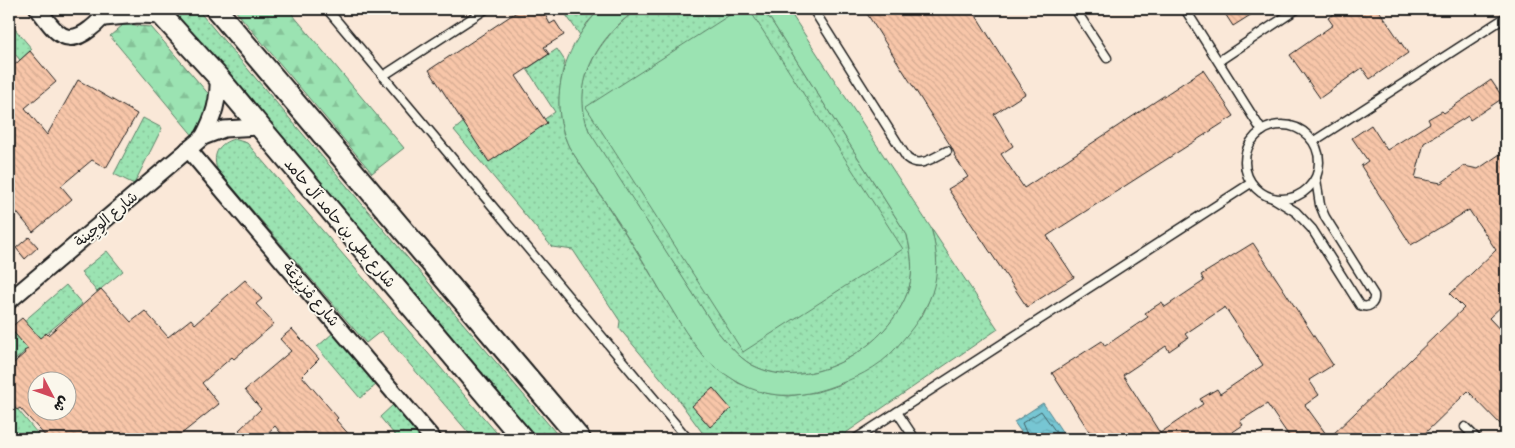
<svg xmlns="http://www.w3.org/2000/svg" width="1515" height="448" viewBox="0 0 1515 448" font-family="'Gochi Hand','Playpen Sans Arabic',sans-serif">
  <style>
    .grass { fill: url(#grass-dots); stroke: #5c8067 }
    .forest { fill: url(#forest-firs); stroke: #5c8067 }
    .pitch { fill: #9be3b2; stroke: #5c8067 }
    .water { fill: url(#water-waves); stroke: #53828a }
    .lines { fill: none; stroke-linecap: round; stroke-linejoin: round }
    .shore { stroke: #406065; stroke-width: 1 }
    .building { fill: url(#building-back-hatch); stroke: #1c1c1c; fill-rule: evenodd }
    .lane-casing { stroke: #1c1c1c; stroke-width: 11 }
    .street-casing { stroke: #1c1c1c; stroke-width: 19 }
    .secondary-casing { stroke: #1c1c1c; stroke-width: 24 }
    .lane { stroke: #fbf7ec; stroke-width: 8 }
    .street { stroke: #fbf7ec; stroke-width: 15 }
    .secondary { stroke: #fbf7ec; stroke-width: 20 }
    .labels { text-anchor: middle; stroke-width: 4; stroke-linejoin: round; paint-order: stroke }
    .street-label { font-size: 15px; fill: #1c1c1c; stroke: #fbf7ec }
  </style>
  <defs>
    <pattern id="grass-dots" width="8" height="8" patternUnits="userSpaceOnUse" patternTransform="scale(1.25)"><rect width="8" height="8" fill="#9be3b2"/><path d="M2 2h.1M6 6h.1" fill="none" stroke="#85c298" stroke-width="1.8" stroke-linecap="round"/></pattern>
    <pattern id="forest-firs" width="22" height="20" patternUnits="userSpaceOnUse" patternTransform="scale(1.25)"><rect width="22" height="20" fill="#9be3b2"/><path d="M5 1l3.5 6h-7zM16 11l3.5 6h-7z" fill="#85c298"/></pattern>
    <pattern id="water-waves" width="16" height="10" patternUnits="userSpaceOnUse" patternTransform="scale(1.25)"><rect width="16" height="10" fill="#77c6d3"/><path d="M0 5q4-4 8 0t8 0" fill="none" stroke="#66aab5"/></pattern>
    <pattern id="building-back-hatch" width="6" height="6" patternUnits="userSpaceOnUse" patternTransform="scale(1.25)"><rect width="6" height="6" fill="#f8c6a9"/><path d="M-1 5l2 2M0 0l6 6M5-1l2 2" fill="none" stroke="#d4aa91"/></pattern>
  </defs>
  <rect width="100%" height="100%" fill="#fae8d8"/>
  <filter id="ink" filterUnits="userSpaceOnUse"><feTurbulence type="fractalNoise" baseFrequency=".02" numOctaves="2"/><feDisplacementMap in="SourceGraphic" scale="10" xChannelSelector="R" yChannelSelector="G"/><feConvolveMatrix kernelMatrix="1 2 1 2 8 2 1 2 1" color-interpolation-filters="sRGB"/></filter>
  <g filter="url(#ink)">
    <g class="grass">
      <polygon points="172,9 197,9 561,439 536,439"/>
      <polygon points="562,9 600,9 587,23 580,35"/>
      <path d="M637 9H761L771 20 907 235C911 252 914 271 909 288 891 346 810 396 752 365 738 357 727 343 717 331L594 141C565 89 595 42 637 9Z"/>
      <polygon points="9,22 32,49 20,60 9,47"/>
      <path d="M557 49 565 61C558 90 555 118 569 147L636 250 679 321 705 357 738 383 765 393 788 396 817 392 842 384 923 314C937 285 940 260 931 228L998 329 837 439H707L674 394 619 328 620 321 573 250 552 247 454 130 470 117 494 153 555 112 527 69Z"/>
      <polygon points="143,118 162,128 134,184 114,174"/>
      <path d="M234 139 247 143 502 439H474L381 331 366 343 217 169C212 154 219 143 234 139Z"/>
      <polygon points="107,251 123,271 97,292 81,272"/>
      <polygon points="66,285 82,304 9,365 9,334"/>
      <polygon points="333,333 376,385 360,398 317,347"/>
      <polygon points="9,399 42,439 9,439"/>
      <polygon points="394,404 423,439 398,439 380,417"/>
    </g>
    <g class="forest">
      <polygon points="234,9 288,9 404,148 372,173"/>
      <polygon points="123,25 151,27 218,105 195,138 110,36"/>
    </g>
    <g class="pitch">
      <path d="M600 9H637C598 38 570 81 589 131L717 331C727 343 738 357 752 365 810 396 891 346 909 288 914 271 911 252 907 235L771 20 761 9H788L931 228C946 281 930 309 896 348 879 368 852 380 828 388 791 400 760 398 728 376 719 370 710 364 704 357 678 325 659 286 637 251 615 216 591 181 569 147 546 97 565 46 600 9Z"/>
      <polygon points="739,9 749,9 903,249 743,352 586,107"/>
    </g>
    <polygon class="water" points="1043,403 1067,439 1026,439 1014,422"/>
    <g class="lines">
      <polyline class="shore" points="1029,439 1022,423 1041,411 1061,439"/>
    </g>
    <g class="building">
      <polygon points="521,9 542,9 550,24 555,21 564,35 544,47 549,54 516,76 547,123 489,162 429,70"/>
      <polygon points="864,9 972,9 1025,94 994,114 1013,146 1001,154 1024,188 1203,70 1234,116 1047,236 1074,277 1027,307 948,189 968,177 954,155 955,155 952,148"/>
      <polygon points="1222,9 1260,9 1233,26"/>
      <polygon points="1341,9 1378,9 1408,53 1370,79 1362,68 1320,98 1290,55 1333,25 1328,18"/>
      <polygon points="30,51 56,82 25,108 47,135 78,80 137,114 106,168 92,160 61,186 72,199 33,232 9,203 9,70"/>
      <path d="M1491 80 1503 98 1470 120 1468 116 1424 143 1415 178 1441 183 1464 166 1478 169 1506 150V302L1489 318 1506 336V430L1468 391 1419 439H1291L1267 404 1240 421 1243 425 1224 438 1221 433 1211 439H1094L1052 373 1102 341 1105 346 1148 317 1145 313 1162 302 1165 307 1204 281 1201 275 1253 243 1333 365 1309 380 1319 395 1305 405 1329 438 1464 308 1450 294 1496 250 1469 210 1411 245 1361 166 1368 161 1352 138 1371 125 1387 150 1430 123 1428 119 1442 111 1444 113ZM1225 307 1263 365 1220 394 1217 389 1200 399 1203 404 1160 433 1123 375 1166 346 1169 351 1188 338 1185 334Z"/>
      <polygon points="29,237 38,247 25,259 16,248"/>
      <path d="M245 280 262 299 256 304 274 324 234 359 232 357 202 383 219 404 175 439H48L20 408 17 410 9 401V367L25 353 24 351 28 349 10 328 22 318 40 338 46 333 48 335 101 289 131 322 145 311 168 337 191 319 195 324ZM38 380H68V410H38Z"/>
      <polygon points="292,329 319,359 302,376 338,418 336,420 353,439 286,439 275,426 261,439 248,439 239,430 261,409 245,390 291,351 280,339"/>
      <polygon points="713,388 731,409 710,427 692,406"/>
    </g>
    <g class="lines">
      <defs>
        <g id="lane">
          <polyline points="327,9 688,439"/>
          <path d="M813 9 907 158C920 169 934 157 947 151"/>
          <polyline points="1075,9 1107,58"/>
          <polyline points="1185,9 1262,131"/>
          <polyline points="1219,61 1297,9"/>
          <polyline points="383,76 486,9"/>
          <circle cx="1282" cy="162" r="37"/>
          <polyline points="1314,141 1506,17"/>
          <path d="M1275 199 1296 212 1312 229 1360 305C1368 309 1375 304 1374 295L1325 217 1320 205 1316 179"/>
          <polyline points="897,412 915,439"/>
          <polyline points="1465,427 1477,439"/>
          <polyline points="855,439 1251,183"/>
        </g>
        <g id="street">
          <path d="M38 9C53 28 64 50 90 29 98 23 103 18 108 9"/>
          <polyline points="104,18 139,15 163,16"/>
          <path d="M203 137C214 117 219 100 218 77"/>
          <polyline points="188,149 433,439"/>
          <polyline points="9,301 203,137 224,129 258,127"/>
        </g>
        <g id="secondary">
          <polyline points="156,9 218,77 523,439"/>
          <polyline points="216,9 580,439"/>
        </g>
      </defs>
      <use href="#lane" class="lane-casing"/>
      <use href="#street" class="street-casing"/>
      <use href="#secondary" class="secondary-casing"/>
      <use href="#lane" class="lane"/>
      <use href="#street" class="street"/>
      <use href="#secondary" class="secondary"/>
    </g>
  </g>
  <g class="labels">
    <g class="street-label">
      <text transform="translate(106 219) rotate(-40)" y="5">شارع الوِجِينة</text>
      <text transform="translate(340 223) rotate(50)" y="5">شارع بطي بن حامد آل حامد</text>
      <text transform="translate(311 294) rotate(50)" y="5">شارع مْزِيرْعَة</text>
    </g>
  </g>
  <rect width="1515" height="448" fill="none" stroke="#fbf7ec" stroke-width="30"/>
  <rect x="15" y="15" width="1485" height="418" fill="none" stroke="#1c1c1c" stroke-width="2" filter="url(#ink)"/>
  <g transform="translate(52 396) rotate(131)"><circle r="24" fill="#fbf7ec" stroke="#a29f99"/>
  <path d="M0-4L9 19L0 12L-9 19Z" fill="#d1495b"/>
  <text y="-8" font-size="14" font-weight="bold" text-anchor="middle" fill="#1c1c1c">ش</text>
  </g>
</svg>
